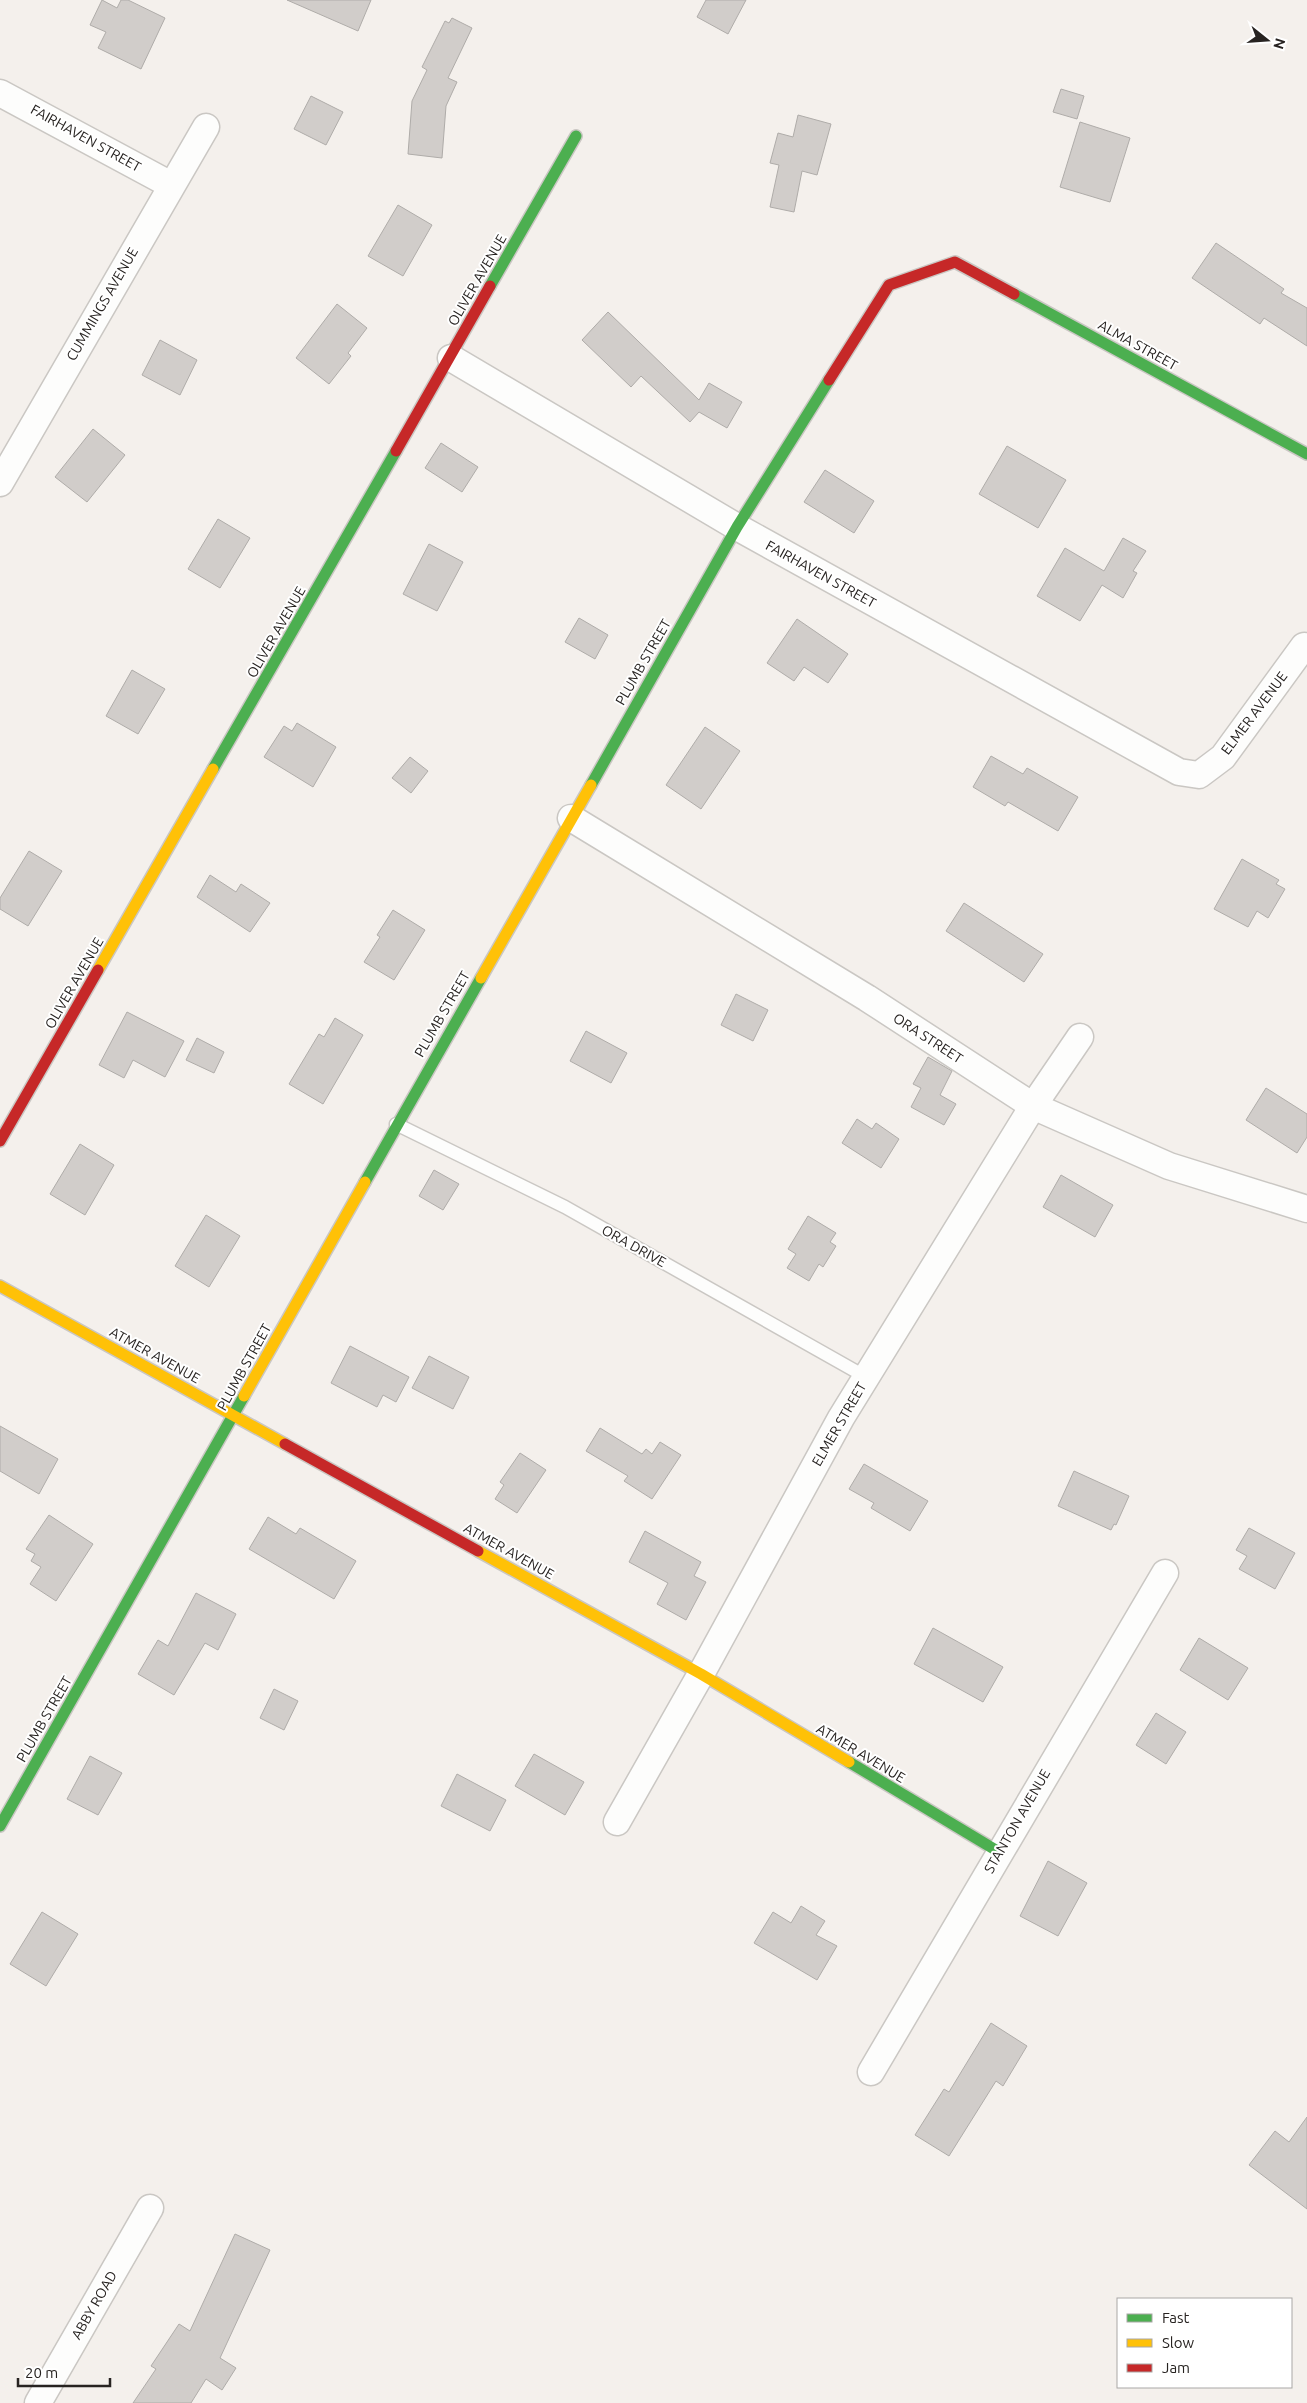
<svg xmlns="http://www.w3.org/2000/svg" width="1307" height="2403" viewBox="0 0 1307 2403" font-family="Ubuntu,sans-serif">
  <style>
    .building { fill: #d1cdca; stroke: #afaca9 }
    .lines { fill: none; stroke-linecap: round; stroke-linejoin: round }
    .lane-casing { stroke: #cac7c3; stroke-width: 15 }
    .street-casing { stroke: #cac7c3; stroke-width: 29 }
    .fast-casing { stroke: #cac7c3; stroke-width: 14 }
    .slow-casing { stroke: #cac7c3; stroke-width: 14 }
    .jam-casing { stroke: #cac7c3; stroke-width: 14 }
    .lane { stroke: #fdfdfc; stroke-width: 12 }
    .street { stroke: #fdfdfc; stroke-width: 26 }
    .fast { stroke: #4caf50; stroke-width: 11 }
    .slow { stroke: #ffc107; stroke-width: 11 }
    .jam { stroke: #c62828; stroke-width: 11 }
    .labels { text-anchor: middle; stroke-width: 4; stroke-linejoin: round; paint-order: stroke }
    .street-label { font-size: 14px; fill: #272321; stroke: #fff }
  </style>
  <rect width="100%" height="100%" fill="#f4f0ec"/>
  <g class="building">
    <polygon points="102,0 117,8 121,0 128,0 165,18 141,69 98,48 106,32 90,25"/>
    <polygon points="287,0 371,0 358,31"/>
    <polygon points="706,0 746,0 728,34 697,17"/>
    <polygon points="452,18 472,28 448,78 457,82 446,106 442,158 408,154 412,101 427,70 422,67 445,21 449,23"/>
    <polygon points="1061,89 1084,96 1077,119 1053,112"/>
    <polygon points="311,96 343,112 326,145 294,129"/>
    <polygon points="798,115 831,124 817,175 802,171 794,212 770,207 779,165 770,163 778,133 793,137"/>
    <polygon points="1080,122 1130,138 1110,202 1060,187"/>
    <polygon points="398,205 432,225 403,276 368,256"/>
    <polygon points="1216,243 1284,289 1281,293 1307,308 1307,346 1264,318 1260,324 1192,278"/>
    <polygon points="337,304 367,328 348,353 351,356 329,384 296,358"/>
    <polygon points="608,312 699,400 709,383 742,402 727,428 699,412 690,422 641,376 631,387 582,340"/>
    <polygon points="160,340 197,360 180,395 142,375"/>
    <polygon points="93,429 125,455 87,502 55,477"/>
    <polygon points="441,443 478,467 462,492 425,468"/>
    <polygon points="1007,446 1066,480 1038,528 979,494"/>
    <polygon points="825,470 874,501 854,533 804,502"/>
    <polygon points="218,519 250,538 220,588 188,569"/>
    <polygon points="1123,538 1146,551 1133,571 1137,573 1123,598 1102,585 1080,621 1037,596 1065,548 1104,571"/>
    <polygon points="429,544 463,562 437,611 403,594"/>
    <polygon points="579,618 608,635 595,659 565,642"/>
    <polygon points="797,619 848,654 828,683 804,667 794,681 767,663"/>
    <polygon points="132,670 165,689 138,734 106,716"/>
    <polygon points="297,723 336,747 313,787 264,757 284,726 292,731"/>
    <polygon points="705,727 740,751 701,809 666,785"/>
    <polygon points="991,756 1023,774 1027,768 1078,797 1058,831 1008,802 1005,806 973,787"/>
    <polygon points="410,757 428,771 411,793 392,778"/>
    <polygon points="29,851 62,871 28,926 0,909 0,898"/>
    <polygon points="1242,859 1279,880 1276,884 1285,889 1268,918 1257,911 1248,927 1214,909"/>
    <polygon points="210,875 236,892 241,884 270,903 250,932 197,897"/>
    <polygon points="964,903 1043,954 1024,982 946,931"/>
    <polygon points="393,910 425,930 394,980 364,962 380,937 377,935"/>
    <polygon points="736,994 768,1010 753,1041 721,1025"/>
    <polygon points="127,1012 184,1041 165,1077 133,1060 124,1078 99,1065"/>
    <polygon points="335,1018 363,1035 323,1104 289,1084 319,1034 324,1037"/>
    <polygon points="586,1031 627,1053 611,1083 570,1061"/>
    <polygon points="197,1038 224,1052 214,1073 186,1060"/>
    <polygon points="928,1057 952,1071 940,1095 956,1104 944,1125 911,1107 921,1088 913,1084"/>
    <polygon points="1266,1088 1307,1114 1307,1137 1297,1153 1246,1120"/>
    <polygon points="857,1119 872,1129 876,1123 899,1139 881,1168 842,1143"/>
    <polygon points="80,1144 114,1165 85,1215 50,1194"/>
    <polygon points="434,1170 459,1184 443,1210 419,1196"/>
    <polygon points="1061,1175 1113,1205 1095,1237 1043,1207"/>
    <polygon points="206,1215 240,1236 209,1287 175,1266"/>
    <polygon points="808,1216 836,1233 830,1242 836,1246 823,1267 819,1264 809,1281 787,1268 796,1254 788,1249"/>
    <polygon points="350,1346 409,1377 396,1402 383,1395 377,1407 331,1383"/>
    <polygon points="429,1356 469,1377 453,1409 412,1388"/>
    <polygon points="0,1426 58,1459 39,1494 0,1471"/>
    <polygon points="600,1428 642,1454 646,1449 652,1454 660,1442 681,1455 652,1499 624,1481 628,1476 586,1451"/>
    <polygon points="520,1453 546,1470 517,1513 495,1499 504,1485 500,1482"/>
    <polygon points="864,1464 928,1501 910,1531 871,1508 874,1503 849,1489"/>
    <polygon points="1074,1471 1129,1496 1116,1525 1114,1524 1111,1530 1058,1506"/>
    <polygon points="49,1515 93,1544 56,1601 30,1584 41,1567 31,1561 35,1554 26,1549"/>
    <polygon points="268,1517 296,1534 300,1528 356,1561 334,1599 249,1549"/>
    <polygon points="1249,1528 1295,1553 1275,1589 1239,1569 1247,1556 1236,1550"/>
    <polygon points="645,1531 701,1562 694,1576 706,1582 686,1620 657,1604 668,1583 629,1562"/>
    <polygon points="196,1593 236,1614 218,1650 205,1643 174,1695 138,1674 158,1640 168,1646"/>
    <polygon points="933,1628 1003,1667 983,1702 914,1664"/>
    <polygon points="1199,1638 1248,1668 1228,1700 1180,1670"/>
    <polygon points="274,1689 298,1701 284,1730 260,1718"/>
    <polygon points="1156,1713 1186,1732 1166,1764 1136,1745"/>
    <polygon points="534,1754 584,1782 565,1815 515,1786"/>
    <polygon points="90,1756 122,1773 98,1815 67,1799"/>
    <polygon points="457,1774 506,1800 490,1831 441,1806"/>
    <polygon points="1048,1861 1087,1883 1058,1936 1020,1916"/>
    <polygon points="801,1906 825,1921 816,1935 837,1946 817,1980 754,1943 773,1912 791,1923"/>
    <polygon points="42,1912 78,1934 46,1986 10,1964"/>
    <polygon points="991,2023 1027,2046 1003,2086 996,2081 949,2156 915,2135 944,2089 949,2092"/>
    <polygon points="1307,2117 1307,2209 1249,2165 1275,2131 1289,2142"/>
    <polygon points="235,2234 270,2250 220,2358 236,2368 222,2390 206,2379 191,2403 133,2403 156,2369 151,2366 179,2324 190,2331"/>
  </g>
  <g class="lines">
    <defs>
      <polyline id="lane" points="396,1124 565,1207 866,1377"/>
      <g id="street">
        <polyline points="0,93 171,185"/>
        <polyline points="451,358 737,527 1179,772 1199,775 1223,757 1304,646"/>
        <polyline points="0,483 206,127"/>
        <polyline points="571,818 867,998 1033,1106 1169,1166 1307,1209"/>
        <polyline points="617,1822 701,1674 841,1418 1033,1106 1080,1037"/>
        <polyline points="871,2072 1165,1573"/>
        <polyline points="38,2403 150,2208"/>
      </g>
      <g id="fast">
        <polyline points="490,286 576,136"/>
        <polyline points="1014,294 1307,454"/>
        <polyline points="213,769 396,451"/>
        <polyline points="591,785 737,527 829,380"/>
        <polyline points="365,1182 481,978"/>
        <polyline points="849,1762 999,1852"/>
        <polyline points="0,1826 244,1396"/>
      </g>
      <g id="slow">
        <polyline points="98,970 213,769"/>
        <polyline points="481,978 591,785"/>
        <polyline points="0,1286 285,1444"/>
        <polyline points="244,1396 365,1182"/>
        <polyline points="478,1551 701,1674 849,1762"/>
      </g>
      <g id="jam">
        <polyline points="829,380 889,285 955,262 1014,294"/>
        <polyline points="396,451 490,286"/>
        <polyline points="0,1141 98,970"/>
        <polyline points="285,1444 478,1551"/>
      </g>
    </defs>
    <use href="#lane" class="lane-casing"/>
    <use href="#street" class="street-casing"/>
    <use href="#fast" class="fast-casing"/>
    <use href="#slow" class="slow-casing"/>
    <use href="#jam" class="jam-casing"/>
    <use href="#lane" class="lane"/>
    <use href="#street" class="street"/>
    <use href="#fast" class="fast"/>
    <use href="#slow" class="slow"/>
    <use href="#jam" class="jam"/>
  </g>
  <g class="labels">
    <g class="street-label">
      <text transform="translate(86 138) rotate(29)" y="5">FAIRHAVEN STREET</text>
      <text transform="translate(477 280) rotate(-60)" y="5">OLIVER AVENUE</text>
      <text transform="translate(102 304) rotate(-60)" y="5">CUMMINGS AVENUE</text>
      <text transform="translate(1138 345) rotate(29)" y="5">ALMA STREET</text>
      <text transform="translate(821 574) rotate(29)" y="5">FAIRHAVEN STREET</text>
      <text transform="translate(276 632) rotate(-60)" y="5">OLIVER AVENUE</text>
      <text transform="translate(643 662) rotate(-60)" y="5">PLUMB STREET</text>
      <text transform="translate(1254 713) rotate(-53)" y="5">ELMER AVENUE</text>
      <text transform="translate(74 983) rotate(-60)" y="5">OLIVER AVENUE</text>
      <text transform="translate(442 1014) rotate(-60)" y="5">PLUMB STREET</text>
      <text transform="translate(928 1038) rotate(33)" y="5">ORA STREET</text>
      <text transform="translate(634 1246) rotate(29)" y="5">ORA DRIVE</text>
      <text transform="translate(155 1355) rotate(29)" y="5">ATMER AVENUE</text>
      <text transform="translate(244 1367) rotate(-61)" y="5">PLUMB STREET</text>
      <text transform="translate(839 1424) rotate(-60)" y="5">ELMER STREET</text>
      <text transform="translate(509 1551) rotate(29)" y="5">ATMER AVENUE</text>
      <text transform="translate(44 1719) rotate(-60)" y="5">PLUMB STREET</text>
      <text transform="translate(861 1753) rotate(31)" y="5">ATMER AVENUE</text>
      <text transform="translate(1017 1821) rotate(-60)" y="5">STANTON AVENUE</text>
      <text transform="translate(94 2305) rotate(-60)" y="5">ABBY ROAD</text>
    </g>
  </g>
  <rect x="1117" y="2298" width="175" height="90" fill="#ffffff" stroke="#a9a7a6"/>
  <rect x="1127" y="2314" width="25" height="8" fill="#4caf50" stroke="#a9a7a6"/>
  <text x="1162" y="2323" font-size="15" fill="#272321">Fast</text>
  <rect x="1127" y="2339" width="25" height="8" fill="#ffc107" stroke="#a9a7a6"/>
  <text x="1162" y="2348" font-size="15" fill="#272321">Slow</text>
  <rect x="1127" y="2364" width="25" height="8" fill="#c62828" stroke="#a9a7a6"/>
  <text x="1162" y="2373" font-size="15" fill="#272321">Jam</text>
  <g transform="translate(1267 40) rotate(107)" stroke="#ffffff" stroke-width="4" paint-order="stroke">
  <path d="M0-4L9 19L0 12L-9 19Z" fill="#272321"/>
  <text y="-8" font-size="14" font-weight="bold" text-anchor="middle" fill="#272321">N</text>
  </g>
  <path d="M18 2378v8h92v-8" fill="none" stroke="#272321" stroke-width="2.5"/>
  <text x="25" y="2378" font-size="15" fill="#272321" stroke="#ffffff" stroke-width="4" paint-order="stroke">20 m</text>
</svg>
